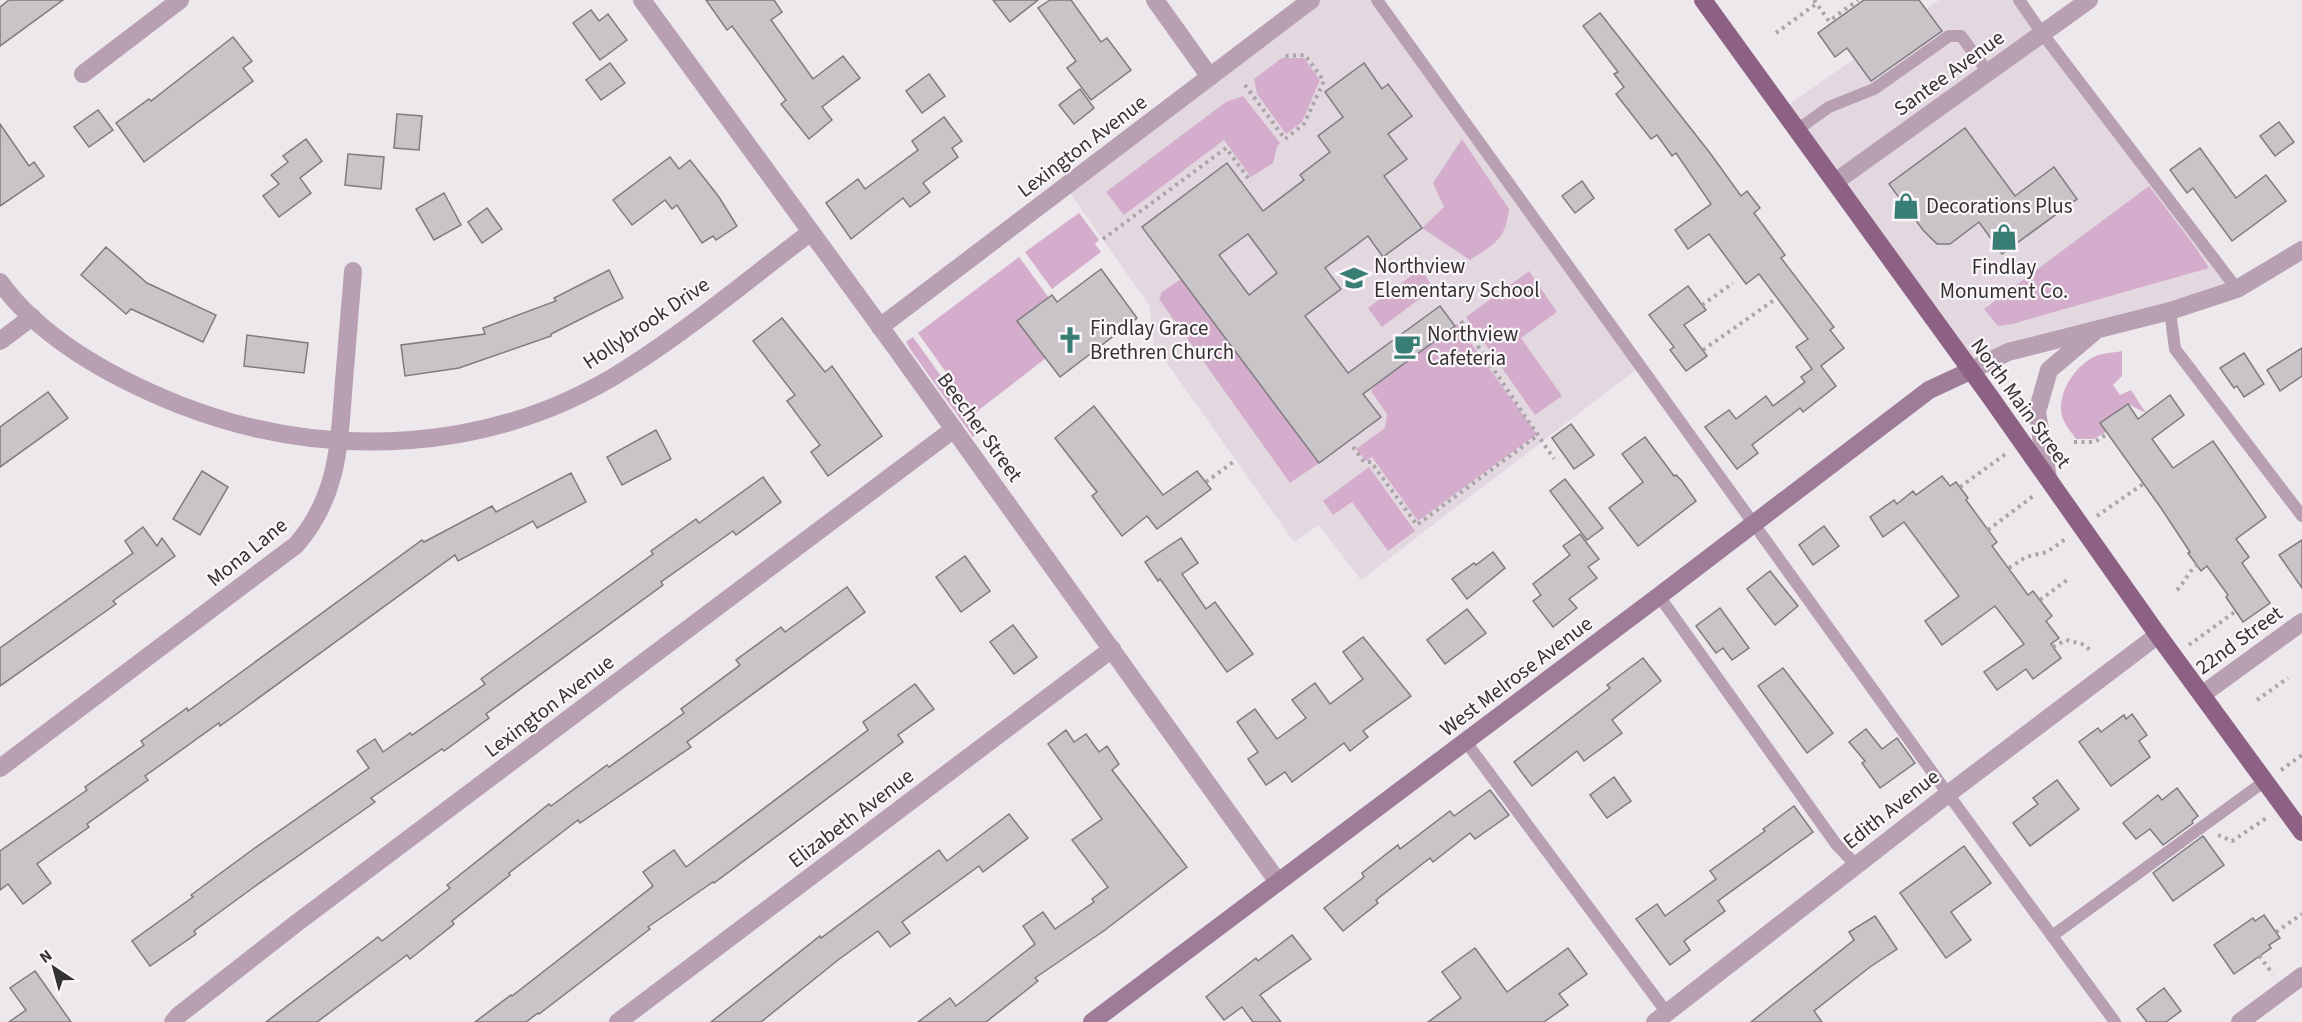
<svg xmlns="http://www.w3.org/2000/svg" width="2302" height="1022" viewBox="0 0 2302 1022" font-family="'Source Sans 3',sans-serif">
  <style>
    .built { fill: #e3d8e0 }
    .green { fill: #d5adcc }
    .building { fill: #c8c4c7; stroke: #7f7b7e; stroke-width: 1.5; fill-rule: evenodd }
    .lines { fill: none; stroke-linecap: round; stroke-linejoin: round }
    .path { stroke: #a9a5a8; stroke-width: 4; stroke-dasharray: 3 4.5; stroke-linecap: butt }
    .lane { stroke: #b89fb2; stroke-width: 12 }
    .street { stroke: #b89fb2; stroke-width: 18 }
    .secondary { stroke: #9e7b97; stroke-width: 18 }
    .primary { stroke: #8c6183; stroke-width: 18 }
    .labels { text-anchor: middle; stroke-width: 4.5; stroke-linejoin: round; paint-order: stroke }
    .street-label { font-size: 21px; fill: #343233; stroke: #faf6f9 }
    .poi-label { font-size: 21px; fill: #343233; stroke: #faf6f9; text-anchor: start }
  </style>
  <rect width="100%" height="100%" fill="#ede8ec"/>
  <g class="built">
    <polygon points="1311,0 1377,0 1641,366 1361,580 1319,525 1294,542 1154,345 1149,305 1066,187"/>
    <polygon points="1939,0 2019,0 2237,289 1970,371 1782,109"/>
  </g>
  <g class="green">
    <polygon points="1282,58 1304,58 1320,80 1302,122 1286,134 1257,94 1254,79"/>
    <polygon points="1243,96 1280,143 1277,147 1273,163 1251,177 1224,140 1124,215 1106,192 1226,102"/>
    <path d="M1462 139 1509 209C1505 240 1496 243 1470 260L1422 228 1383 257 1368 236 1378 169 1422 228 1444 207 1433 183Z"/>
    <polygon points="2149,186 2196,248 2209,268 2012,324 1998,326 1984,309"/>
    <polygon points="1079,213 1099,240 1095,244 1101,252 1052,289 1025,252"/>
    <polygon points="1019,257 1049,298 1018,321 1046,358 975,413 918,333"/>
    <polygon points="1420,269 1434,288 1382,327 1368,308"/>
    <polygon points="1529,271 1557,312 1521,338 1562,396 1535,415 1466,317"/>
    <polygon points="1181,279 1319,463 1290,483 1159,299 1162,292"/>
    <polygon points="1457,324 1537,434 1418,521 1372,457 1366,461 1356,449 1385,428 1387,414 1371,391 1375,386"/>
    <polygon points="913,337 981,432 973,437 910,349 906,342"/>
    <path d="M2122 351V376L2113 385 2120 395 2131 390 2146 413 2128 404 2100 423 2106 432 2094 439H2076C2072 433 2066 426 2063 419 2055 398 2072 370 2090 359 2098 353 2113 353 2122 351Z"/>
    <polygon points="1369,467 1415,531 1388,551 1352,502 1333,515 1323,501"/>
  </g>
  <g class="building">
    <polygon points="9,0 63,0 0,46 0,7"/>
    <polygon points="706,0 774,0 782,12 771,20 813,79 843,56 860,78 822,107 832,120 809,139 781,104 786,100 732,26 727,30"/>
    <polygon points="993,0 1038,0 1010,22"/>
    <polygon points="1050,0 1071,0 1101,42 1107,38 1131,70 1091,100 1067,68 1076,61 1038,8"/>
    <polygon points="1864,0 1919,0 1942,31 1871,81 1847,48 1835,57 1818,33"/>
    <polygon points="591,10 599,21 608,14 627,40 600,60 573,23"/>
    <polygon points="1600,13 1710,153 1741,196 1747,191 1760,208 1754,213 1785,255 1781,258 1834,327 1830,330 1844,348 1821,366 1836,386 1803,412 1800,408 1752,445 1758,453 1737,469 1705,427 1729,410 1736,419 1766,396 1773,406 1805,382 1801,377 1812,369 1796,347 1808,339 1759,274 1746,284 1709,234 1688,249 1675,230 1711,204 1676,153 1672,156 1657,135 1651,139 1616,94 1624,87 1614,74 1618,72 1583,26"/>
    <polygon points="233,37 252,61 243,68 253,81 144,162 116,123 149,99 151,101"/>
    <polygon points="610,63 625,83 601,100 586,80"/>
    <path d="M1364 63 1382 89 1388 84 1412 116 1388 134 1407 159 1384 176 1422 228 1383 257 1368 236 1325 268 1341 289 1305 316 1348 373 1440 306 1455 326 1363 394 1381 417 1319 463 1142 227 1227 163 1263 211 1304 180 1300 175 1330 152 1318 136 1343 117 1325 92ZM1248 234 1277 273 1249 295 1219 255Z"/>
    <polygon points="929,74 945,96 922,113 906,91"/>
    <polygon points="1080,89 1094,108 1074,124 1059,105"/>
    <polygon points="98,110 113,130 89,147 74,127"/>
    <polygon points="397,114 422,116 419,150 394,148"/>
    <polygon points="944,117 962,141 952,148 958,157 923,183 930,192 910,207 903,198 851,239 826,203 858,179 865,189 918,150 912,141"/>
    <polygon points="2279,122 2294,142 2275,156 2260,136"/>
    <polygon points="0,124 29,166 34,162 44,176 0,206"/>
    <polygon points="1965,128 2015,196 2054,167 2077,199 2002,254 1979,222 1950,244 1937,244 1923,230 1889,184"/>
    <polygon points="306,139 322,161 300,178 311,193 279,217 263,196 279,184 271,175 288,162 283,156"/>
    <polygon points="2200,148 2236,198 2266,175 2286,201 2232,241 2193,188 2187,193 2170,170"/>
    <polygon points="348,154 384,157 381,189 345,185"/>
    <polygon points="670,157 679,169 690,160 719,197 737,226 716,240 713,236 702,243 677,205 672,209 665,200 632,225 613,200"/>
    <polygon points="1582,181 1594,198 1575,213 1562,196"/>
    <polygon points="444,193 461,225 434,240 416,209"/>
    <polygon points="487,208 502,229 482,243 468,222"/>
    <polygon points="106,247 147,283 216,315 203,342 131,309 126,314 81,275"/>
    <polygon points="1101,269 1137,318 1060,377 1017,321 1052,295 1057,302"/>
    <polygon points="609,270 623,298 551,334 551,336 459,368 405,376 401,345 485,334 483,328 556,301 554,298"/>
    <polygon points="1688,286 1706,310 1684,325 1707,356 1686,371 1670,350 1674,347 1649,315"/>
    <polygon points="782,318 825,372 832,366 882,436 828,476 811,452 820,445 787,401 795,395 753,341"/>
    <polygon points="247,335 308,343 304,373 244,366"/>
    <polygon points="2302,348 2302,376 2280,391 2267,370"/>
    <polygon points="2244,353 2264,384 2244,397 2237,386 2234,388 2220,368"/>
    <polygon points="48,392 68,418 0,467 0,427"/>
    <polygon points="2170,395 2184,415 2152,439 2173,468 2213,441 2266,517 2236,539 2249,557 2242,563 2270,603 2243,622 2226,597 2228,595 2207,566 2201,571 2188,553 2190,552 2161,508 2100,423 2128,404 2138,419"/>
    <polygon points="1094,406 1163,495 1197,471 1211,489 1157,529 1147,516 1122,536 1092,496 1097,492 1055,438"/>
    <polygon points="1571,424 1594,455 1574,469 1552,438"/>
    <polygon points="656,430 671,459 622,485 607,457"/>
    <polygon points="1645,437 1674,476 1676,475 1682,481 1696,501 1638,546 1609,508 1643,482 1622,454"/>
    <polygon points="202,471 228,487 200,535 173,519"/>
    <polygon points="571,473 586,502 537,528 533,521 458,561 455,555 220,726 219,723 145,776 148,780 87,824 89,827 37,864 51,883 23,904 8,884 0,890 0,851 87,790 85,787 144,745 141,741 187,708 188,711 422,540 424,542 492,506 496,512"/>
    <polygon points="1942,476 1950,486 1956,482 1968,498 1966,500 1997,542 1992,546 2028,595 2033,591 2052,616 2046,621 2059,638 2051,644 2061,658 2033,679 2026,669 1997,690 1984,672 2024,644 1995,606 1942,645 1925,621 1959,596 1904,522 1883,537 1870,517 1894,500 1897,504 1913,491 1916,495"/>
    <polygon points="763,477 781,502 736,535 733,531 661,582 663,585 486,714 489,718 444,751 442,749 371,798 375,802 254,887 194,931 196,934 150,966 132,941 193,897 191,895 252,850 369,768 357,751 375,739 383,752 410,733 412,735 485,684 481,679 653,554 651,551 696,519 699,523"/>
    <polygon points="1565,479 1603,528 1587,540 1550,491"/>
    <polygon points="1824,526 1839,546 1813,565 1799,545"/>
    <polygon points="143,527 157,546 162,538 175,556 113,601 116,604 0,686 0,648 133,553 125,541"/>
    <polygon points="1580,534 1599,559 1588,567 1597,578 1569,599 1577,608 1553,627 1533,601 1541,595 1533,584 1570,555 1563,546"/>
    <polygon points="1181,538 1198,563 1182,574 1206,609 1215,602 1253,654 1227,672 1160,579 1158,581 1145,562"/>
    <polygon points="2302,540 2302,588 2279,555"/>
    <polygon points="1493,552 1505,568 1467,599 1452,579 1474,563 1476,565"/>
    <polygon points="965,556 990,591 961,612 936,577"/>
    <polygon points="1770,571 1798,606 1775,625 1747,589"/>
    <polygon points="847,587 865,612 687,742 691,747 580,823 578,820 509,873 510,875 452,921 454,924 410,959 407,955 317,1022 266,1022 378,937 382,941 450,888 447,885 549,804 551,806 607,765 609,767 684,713 681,709 740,665 736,660 781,627 785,632"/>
    <polygon points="1720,608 1749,648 1732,660 1723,648 1716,653 1696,626"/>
    <polygon points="1467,609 1486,633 1445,664 1427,640"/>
    <polygon points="1013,625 1037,657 1014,674 990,642"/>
    <polygon points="1363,637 1411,696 1363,731 1368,737 1350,751 1344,743 1292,782 1285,772 1266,785 1248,759 1258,752 1237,722 1255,709 1277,739 1306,718 1292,700 1315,683 1330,704 1363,679 1343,652"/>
    <polygon points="1643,658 1661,681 1612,720 1622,733 1584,761 1577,751 1532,786 1514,762 1610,688 1607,685"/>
    <polygon points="1783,668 1833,733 1807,753 1758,686"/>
    <polygon points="915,684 934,709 898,735 903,742 714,883 713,882 648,927 650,929 539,1014 538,1013 526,1022 475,1022 511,995 512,996 653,886 643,872 674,850 686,867 868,730 863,722"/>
    <polygon points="2132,714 2147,735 2139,741 2150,757 2111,786 2079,742 2098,728 2101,732 2124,715 2126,719"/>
    <polygon points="1866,729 1882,749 1897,738 1915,763 1880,788 1862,763 1865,761 1849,742"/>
    <polygon points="1066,730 1074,742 1086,734 1099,752 1107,746 1119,764 1112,770 1187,867 1105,930 1035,978 1038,981 986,1022 918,1022 950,998 956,1006 1035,944 1023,926 1043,912 1055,929 1094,902 1092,899 1108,887 1072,840 1102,819 1048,744"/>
    <polygon points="1614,777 1631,801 1607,818 1590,795"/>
    <polygon points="2057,780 2079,809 2030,846 2013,823 2038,804 2033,798"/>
    <polygon points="2177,788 2198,816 2192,821 2193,823 2163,845 2150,829 2136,839 2123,823 2158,795 2162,800"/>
    <polygon points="1490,790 1509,815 1475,839 1470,833 1433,862 1430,858 1376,900 1378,903 1343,931 1324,908 1364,877 1362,873 1398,845 1400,849 1450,811 1454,816"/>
    <polygon points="1794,806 1813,832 1718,901 1725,911 1684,941 1690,950 1670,965 1636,919 1657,904 1665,916 1716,879 1710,871 1765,831 1763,829"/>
    <polygon points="1009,814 1028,838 983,872 979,866 902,922 910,933 890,947 878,931 838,960 761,1022 711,1022 820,936 821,938 939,850 947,861"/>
    <polygon points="2203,836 2224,865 2173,901 2153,873"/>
    <polygon points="1964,846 1991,883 1951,912 1971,940 1946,958 1900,893"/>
    <polygon points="2264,915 2280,938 2269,945 2271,948 2234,974 2214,945 2253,918 2255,921"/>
    <polygon points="1875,916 1897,949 1870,967 1814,1011 1822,1022 1751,1022 1854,940 1849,932"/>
    <polygon points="1292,935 1311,959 1260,995 1281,1022 1253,1022 1242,1007 1224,1020 1206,997 1256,958 1258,961"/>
    <polygon points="1475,948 1507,992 1568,948 1587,974 1559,994 1568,1005 1544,1022 1428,1022 1461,998 1442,972"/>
    <polygon points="35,971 71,1022 9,1022 26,1010 10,988"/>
    <polygon points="2164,988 2181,1011 2166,1022 2147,1022 2137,1009"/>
  </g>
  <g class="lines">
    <g class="path">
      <polyline points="1814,0 1829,21 1858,0"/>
      <polyline points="1776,33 1816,4"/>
      <polyline points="1245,85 1285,139 1304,124 1324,81 1305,55 1283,56"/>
      <polyline points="1103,239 1226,148 1251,182"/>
      <polyline points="1702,305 1733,283"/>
      <polyline points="1461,321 1554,459"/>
      <polyline points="1703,350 1777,298"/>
      <polyline points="2074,442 2095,442 2107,434"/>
      <polyline points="1353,447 1364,462 1371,462 1417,525 1538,435"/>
      <polyline points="1206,482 1236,460"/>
      <polyline points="1960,487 2007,453"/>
      <polyline points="2097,516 2143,484"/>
      <polyline points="1988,530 2036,494"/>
      <polyline points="2009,568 2026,557 2047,552 2067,538"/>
      <path d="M2177 590C2185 582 2188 572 2197 565"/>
      <polyline points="2040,600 2067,580"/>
      <polyline points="2189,645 2236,611"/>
      <polyline points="2053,647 2066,640 2082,644 2093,652"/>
      <polyline points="2257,700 2288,678"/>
      <polyline points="2281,770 2302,755"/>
      <polyline points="2218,835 2232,841 2268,817"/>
      <polyline points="2276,932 2302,914"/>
      <polyline points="2259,956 2273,974"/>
    </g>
    <g class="lane">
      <polyline points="1377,0 1948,794 2115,1022"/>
      <polyline points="2019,0 2042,33 2237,289"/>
      <polyline points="1797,130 1829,107 1874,89 1949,36 1961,36 1988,72"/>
      <polyline points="2170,311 2175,349 2302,516"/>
      <polyline points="1659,596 1836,844 1856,865"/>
      <polyline points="1466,742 1667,1013"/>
      <polyline points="2052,936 2265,781"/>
    </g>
    <g class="street">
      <polyline points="642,0 895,347 1278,882"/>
      <polyline points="1155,0 1210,77"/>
      <polyline points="83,74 180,0"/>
      <polyline points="1835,182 2089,0"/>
      <path d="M0 282C42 340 115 379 180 405 326 462 493 454 626 369 691 328 750 278 811 232"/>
      <polyline points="880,327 1311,0"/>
      <polyline points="0,341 32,317"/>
      <polyline points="1970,371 2008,352 2170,311 2237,289 2302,250"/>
      <polyline points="2048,478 2037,412 2049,370 2094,332"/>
      <polyline points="2203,694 2302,622"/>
      <path d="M0 768 296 545C339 496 339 443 344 381 347 345 350 308 353 271"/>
      <polyline points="173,1022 179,1015 298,922 954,429"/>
      <polyline points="618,1022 1112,649"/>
      <polyline points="1655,1022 1948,794 2158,635"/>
      <polyline points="2240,1022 2302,976"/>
    </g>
    <polyline class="secondary" points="1092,1022 1659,596 1929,390 1970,371"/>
    <polyline class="primary" points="1703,0 1991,398 2158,635 2302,832"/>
  </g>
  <defs>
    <symbol id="shop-bare" viewBox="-9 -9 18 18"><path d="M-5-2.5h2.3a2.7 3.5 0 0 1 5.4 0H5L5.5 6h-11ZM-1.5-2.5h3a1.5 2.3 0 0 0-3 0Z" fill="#387e75" stroke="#faf6f9" stroke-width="2.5" paint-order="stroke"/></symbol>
    <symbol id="school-bare" viewBox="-9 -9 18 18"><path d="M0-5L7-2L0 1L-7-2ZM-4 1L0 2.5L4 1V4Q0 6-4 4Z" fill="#387e75" stroke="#faf6f9" stroke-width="2.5" paint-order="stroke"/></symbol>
    <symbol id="church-bare" viewBox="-9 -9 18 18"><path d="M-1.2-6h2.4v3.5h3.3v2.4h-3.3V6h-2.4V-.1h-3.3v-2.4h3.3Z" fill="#387e75" stroke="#faf6f9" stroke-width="2.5" paint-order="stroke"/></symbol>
    <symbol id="cafe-bare" viewBox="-9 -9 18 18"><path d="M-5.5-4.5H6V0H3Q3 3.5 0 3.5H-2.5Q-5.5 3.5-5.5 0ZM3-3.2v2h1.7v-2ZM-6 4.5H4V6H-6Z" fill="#387e75" stroke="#faf6f9" stroke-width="2.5" paint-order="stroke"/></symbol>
  </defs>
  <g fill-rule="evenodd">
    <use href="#shop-bare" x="1887" y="187" width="38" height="38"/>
    <use href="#shop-bare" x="1985" y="218" width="38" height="38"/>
    <use href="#school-bare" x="1335" y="259" width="38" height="38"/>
    <use href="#church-bare" x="1051" y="321" width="38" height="38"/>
    <use href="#cafe-bare" x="1388" y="327" width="38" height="38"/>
  </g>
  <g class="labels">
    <g class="street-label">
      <text transform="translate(1949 73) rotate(-36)" y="7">Santee Avenue</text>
      <text transform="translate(1082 146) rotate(-37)" y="7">Lexington Avenue</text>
      <text transform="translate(646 323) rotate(-34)" y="7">Hollybrook Drive</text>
      <text transform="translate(2021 403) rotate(54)" y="7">North Main Street</text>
      <text transform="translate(980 427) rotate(54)" y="7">Beecher Street</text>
      <text transform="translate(247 552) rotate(-39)" y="7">Mona Lane</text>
      <text transform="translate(2239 640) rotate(-36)" y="7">22nd Street</text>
      <text transform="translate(1516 676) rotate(-37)" y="7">West Melrose Avenue</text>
      <text transform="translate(549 706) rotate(-37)" y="7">Lexington Avenue</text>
      <text transform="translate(1891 809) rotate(-38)" y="7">Edith Avenue</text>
      <text transform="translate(851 818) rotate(-37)" y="7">Elizabeth Avenue</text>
    </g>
    <g class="poi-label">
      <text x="1926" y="213">Decorations Plus</text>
      <text x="1374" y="273">Northview<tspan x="1374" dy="24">Elementary School</tspan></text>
      <text x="2004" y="274" text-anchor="middle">Findlay<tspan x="2004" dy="24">Monument Co.</tspan></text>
      <text x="1090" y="335">Findlay Grace<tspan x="1090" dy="24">Brethren Church</tspan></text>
      <text x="1427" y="341">Northview<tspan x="1427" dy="24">Cafeteria</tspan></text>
    </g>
  </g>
  <g transform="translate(54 968) rotate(324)" stroke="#faf6f9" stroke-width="4.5" paint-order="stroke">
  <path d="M0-4.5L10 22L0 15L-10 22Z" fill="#343233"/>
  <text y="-9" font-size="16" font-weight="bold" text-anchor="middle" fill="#343233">N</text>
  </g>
</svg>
